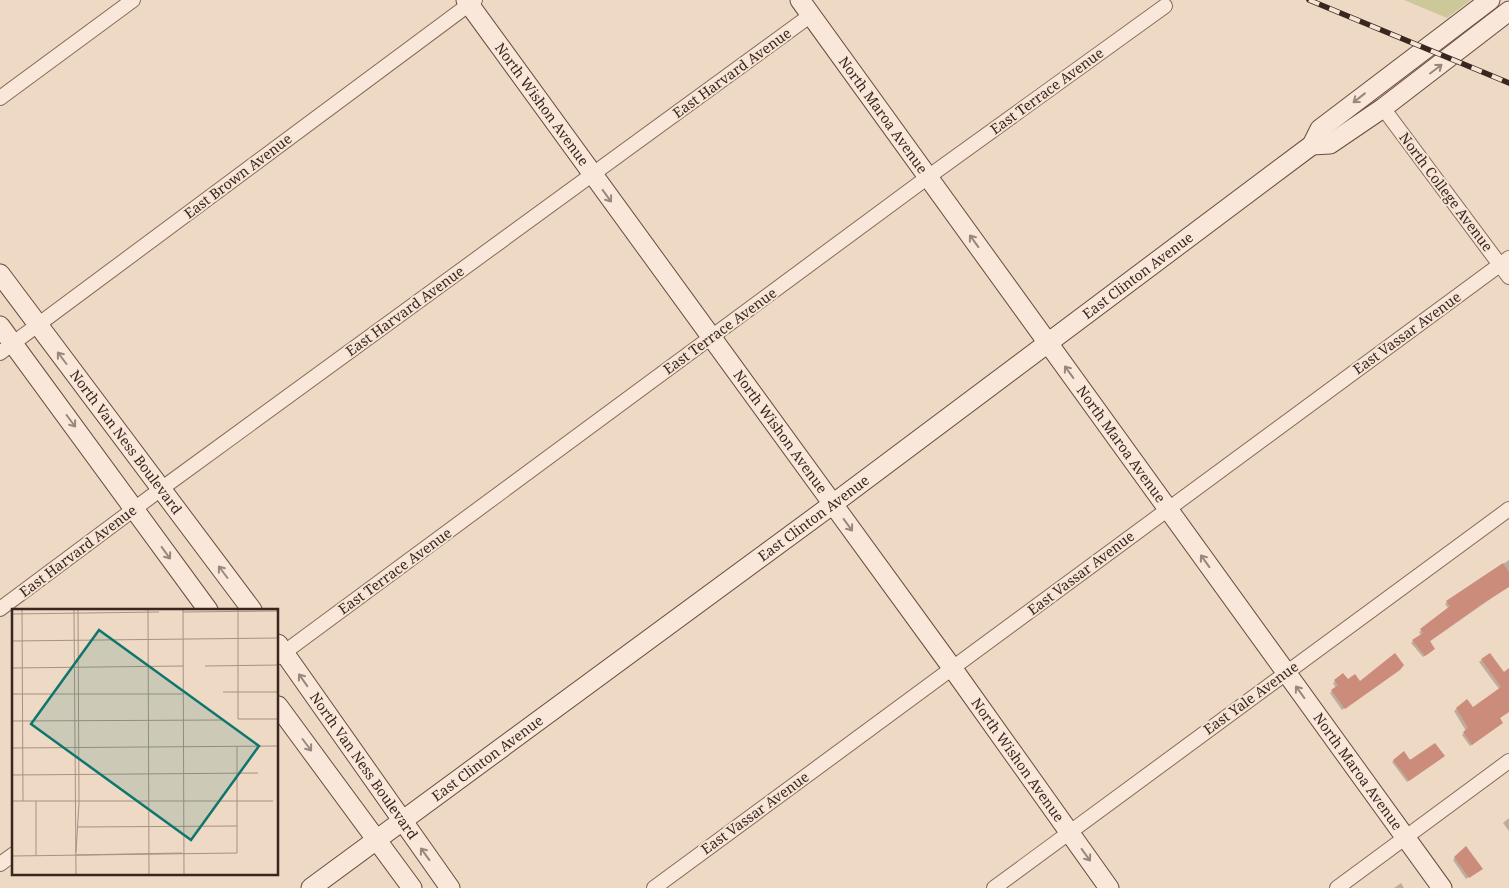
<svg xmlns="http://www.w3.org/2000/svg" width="1509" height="888" viewBox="0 0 1509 888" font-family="'Noto Serif',serif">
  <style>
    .green { fill: #cdc899 }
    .shadow { fill: #0003 }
    .building { fill: #cc8c7b }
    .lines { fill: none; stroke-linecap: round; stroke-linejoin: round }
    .street-casing { stroke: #896a5b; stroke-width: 16 }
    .secondary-casing { stroke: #6b4b3e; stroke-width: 21 }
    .street { stroke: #f9e8d9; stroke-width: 14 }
    .secondary { stroke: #f9e8d9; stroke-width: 19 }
    .rail-casing { stroke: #3a261f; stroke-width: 5.5 }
    .rail { stroke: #f6e5d5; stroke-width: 4; stroke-dasharray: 11; stroke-linecap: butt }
    .oneway { stroke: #9a877c }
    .labels { text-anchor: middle; stroke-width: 4; stroke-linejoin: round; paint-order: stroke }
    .street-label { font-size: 14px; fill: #3a261f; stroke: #f6e5d5 }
    .inset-road { fill: none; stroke: #a69183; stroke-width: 1 }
    .view { fill: #0f766e; fill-opacity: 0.15; stroke: #0f766e; stroke-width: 2.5 }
    .inset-edge { fill: none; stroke: #3a261f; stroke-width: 2.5 }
  </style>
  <rect width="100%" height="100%" fill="#eed9c5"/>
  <polygon class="green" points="1404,0 1471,0 1447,18"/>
  <g class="shadow">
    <polygon points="1509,560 1509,586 1429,642 1432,651 1423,657 1411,643 1421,635 1419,632 1449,609 1445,604 1447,602"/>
    <polygon points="1490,654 1503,673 1509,669 1509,710 1499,719 1500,724 1470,746 1462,735 1466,731 1454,711 1467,701 1473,709 1499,689 1479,662"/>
    <polygon points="1400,667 1342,710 1330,693 1336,688 1333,683 1343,674 1348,681 1360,683"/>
    <polygon points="1442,758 1407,782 1392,762 1394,760"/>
    <polygon points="1509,818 1509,831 1503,823"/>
    <polygon points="1466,848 1479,870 1466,879 1453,860"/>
    <polygon points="1401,883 1404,888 1394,888"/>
  </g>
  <g class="building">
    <polygon points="1503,563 1509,572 1509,587 1482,604 1430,641 1435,649 1425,656 1412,640 1423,633 1420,629 1450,606 1446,601"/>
    <polygon points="1395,653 1404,665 1400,670 1345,709 1331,690 1338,685 1334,680 1343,673 1348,679 1355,674 1360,681"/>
    <polygon points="1490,653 1504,672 1509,668 1509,712 1500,718 1503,723 1472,745 1463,732 1468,728 1456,708 1467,699 1473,707 1501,687 1481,659"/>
    <polygon points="1435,743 1445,756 1409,781 1393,760 1404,751 1410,760"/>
    <polygon points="1466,846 1483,869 1469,878 1454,857"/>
  </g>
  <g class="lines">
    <defs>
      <g id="street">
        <polyline points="0,98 133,0"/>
        <polyline points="1383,108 1509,277"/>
        <polyline points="0,353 475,0"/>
        <polyline points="0,609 161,489 811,15"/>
        <polyline points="278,657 928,177 1165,6"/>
        <polyline points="0,864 14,854"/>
        <polyline points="654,888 1509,258"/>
        <polyline points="994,888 1509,509"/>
        <polyline points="1337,888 1509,761"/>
      </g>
      <g id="secondary">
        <path id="s1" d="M466 0 953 669 1109 888"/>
        <path id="s2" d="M800 0 1442 888"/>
        <polyline points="1312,145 1330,144 1383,108 1509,11"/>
        <path id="s3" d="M0 274 252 610"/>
        <polyline points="0,326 208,610"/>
        <path id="s4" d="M278 644 450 888"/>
        <polyline points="278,706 412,888"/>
        <path id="s5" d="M311 888 833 504 1312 145 1320 129 1490 0"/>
      </g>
    </defs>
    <use href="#street" class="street-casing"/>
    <use href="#secondary" class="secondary-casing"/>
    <use href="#street" class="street"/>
    <use href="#secondary" class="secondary"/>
    <defs>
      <polyline id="rail" points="1309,0 1509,83"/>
    </defs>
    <use href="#rail" class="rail-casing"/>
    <use href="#rail" class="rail"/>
  </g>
  <defs><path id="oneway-shaft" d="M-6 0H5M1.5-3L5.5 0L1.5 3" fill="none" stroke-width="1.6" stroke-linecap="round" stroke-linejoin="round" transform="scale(1.25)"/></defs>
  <g class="oneway">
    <use href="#oneway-shaft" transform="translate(1436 69) rotate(-37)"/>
    <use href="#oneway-shaft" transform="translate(1359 98) rotate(142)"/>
    <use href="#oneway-shaft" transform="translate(607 196) rotate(54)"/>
    <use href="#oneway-shaft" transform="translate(974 241) rotate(-126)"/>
    <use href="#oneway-shaft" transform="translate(62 358) rotate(-127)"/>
    <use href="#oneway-shaft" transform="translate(1069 372) rotate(-126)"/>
    <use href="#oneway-shaft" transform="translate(71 421) rotate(53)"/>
    <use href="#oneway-shaft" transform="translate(848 525) rotate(54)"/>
    <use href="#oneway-shaft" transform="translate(166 553) rotate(54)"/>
    <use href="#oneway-shaft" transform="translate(1205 561) rotate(-126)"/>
    <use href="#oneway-shaft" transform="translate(223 572) rotate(-127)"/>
    <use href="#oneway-shaft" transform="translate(303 680) rotate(-125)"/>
    <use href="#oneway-shaft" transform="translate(1300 692) rotate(-126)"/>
    <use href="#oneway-shaft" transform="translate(307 745) rotate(53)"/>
    <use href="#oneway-shaft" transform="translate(425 854) rotate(-126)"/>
    <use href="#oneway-shaft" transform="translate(1086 855) rotate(54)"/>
  </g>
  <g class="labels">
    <g class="street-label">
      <text transform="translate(732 73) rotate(-36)" y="5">East Harvard Avenue</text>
      <text transform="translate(1047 91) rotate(-36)" y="5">East Terrace Avenue</text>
      <text dy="5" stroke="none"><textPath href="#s1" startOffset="129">North Wishon Avenue</textPath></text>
      <text dy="5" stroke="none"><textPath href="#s2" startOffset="142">North Maroa Avenue</textPath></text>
      <text transform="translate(238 176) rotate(-37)" y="5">East Brown Avenue</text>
      <text transform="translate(1446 192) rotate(53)" y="5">North College Avenue</text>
      <text dy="5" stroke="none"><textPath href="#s5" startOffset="1029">East Clinton Avenue</textPath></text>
      <text transform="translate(405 311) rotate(-36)" y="5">East Harvard Avenue</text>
      <text transform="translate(720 331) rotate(-36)" y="5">East Terrace Avenue</text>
      <text transform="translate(1407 333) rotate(-36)" y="5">East Vassar Avenue</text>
      <text dy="5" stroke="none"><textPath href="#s1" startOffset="534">North Wishon Avenue</textPath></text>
      <text dy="5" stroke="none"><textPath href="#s3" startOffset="210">North Van Ness Boulevard</textPath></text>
      <text dy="5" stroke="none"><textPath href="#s2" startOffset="548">North Maroa Avenue</textPath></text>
      <text dy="5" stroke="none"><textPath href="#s5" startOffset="624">East Clinton Avenue</textPath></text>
      <text transform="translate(78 551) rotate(-37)" y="5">East Harvard Avenue</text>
      <text transform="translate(395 571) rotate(-36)" y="5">East Terrace Avenue</text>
      <text transform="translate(1081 573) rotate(-37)" y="5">East Vassar Avenue</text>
      <text transform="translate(1251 698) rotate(-36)" y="5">East Yale Avenue</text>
      <text dy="5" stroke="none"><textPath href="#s5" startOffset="219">East Clinton Avenue</textPath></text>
      <text dy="5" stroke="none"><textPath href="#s1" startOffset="939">North Wishon Avenue</textPath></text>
      <text dy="5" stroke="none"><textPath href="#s4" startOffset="149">North Van Ness Boulevard</textPath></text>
      <text dy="5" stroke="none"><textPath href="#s2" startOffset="952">North Maroa Avenue</textPath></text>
      <text transform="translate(755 813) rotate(-36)" y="5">East Vassar Avenue</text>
    </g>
  </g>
  <g transform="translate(12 609)">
    <rect width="266" height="266" fill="#eed9c5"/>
    <path class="inset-road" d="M10 0 11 192M62 0 64 266M136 0 137 266M171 0 172 266M226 0V110H267M171 3 267 2M0 5 147 3M0 32 267 29M193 57 267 56M0 59 171 57M211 83H267M0 85H172M0 112 210 111M0 139 267 137M0 166 246 164M0 192H261M66 218 225 217M64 243 67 194 66 0M24 246V192M64 246 170 244M0 247 225 244V138"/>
    <path class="view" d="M87 21 247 137 179 231 19 115Z"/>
    <rect width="266" height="266" class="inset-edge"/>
  </g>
</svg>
